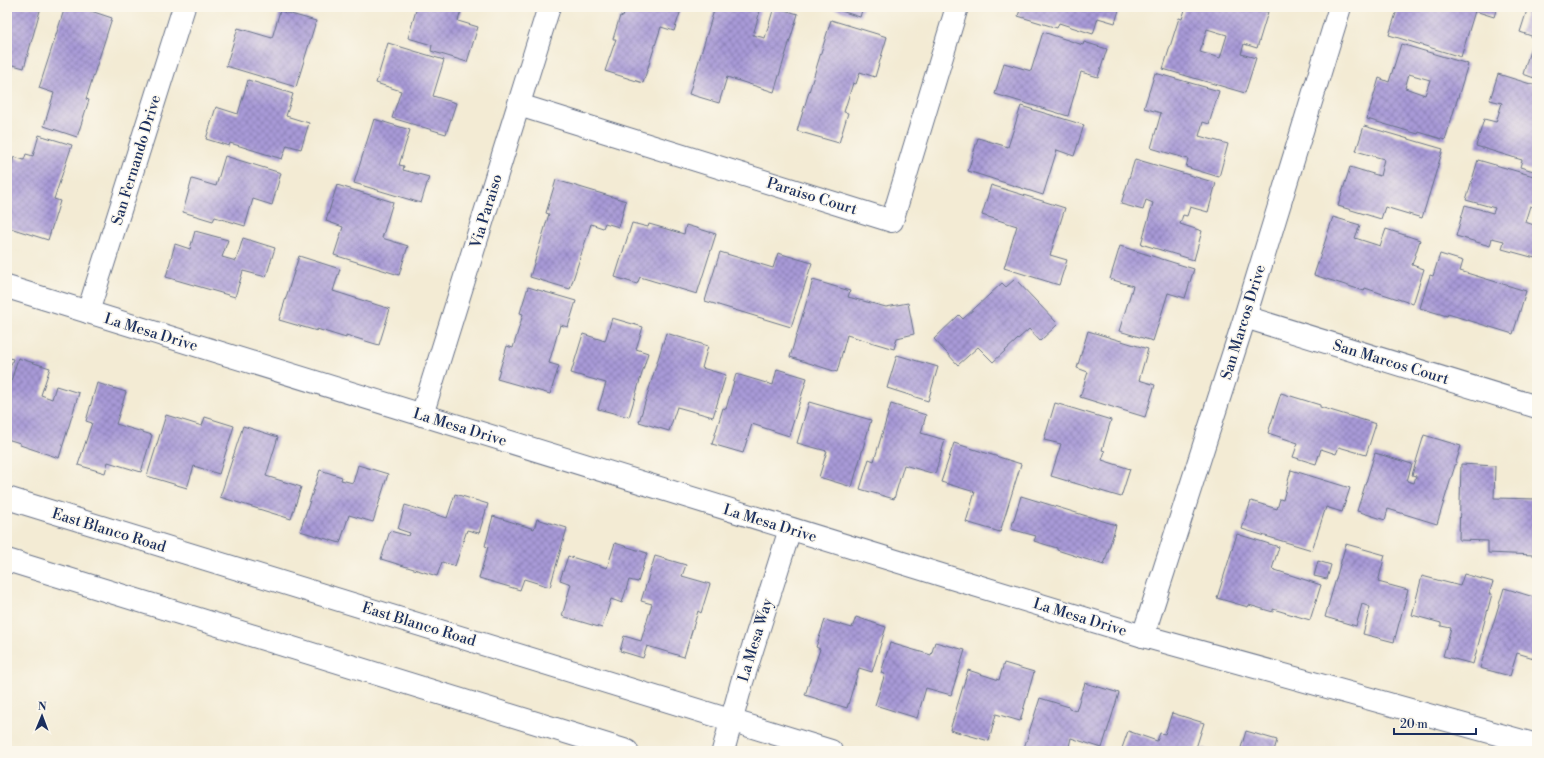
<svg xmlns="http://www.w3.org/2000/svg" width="1544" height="758" viewBox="0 0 1544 758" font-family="'Libre Bodoni',serif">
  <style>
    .building { fill: url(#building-cross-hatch); fill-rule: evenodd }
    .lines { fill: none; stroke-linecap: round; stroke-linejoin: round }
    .minor-casing { stroke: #677187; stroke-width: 24 }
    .tertiary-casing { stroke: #677187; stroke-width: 24 }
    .trunk-casing { stroke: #677187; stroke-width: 24 }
    .minor { stroke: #fff; stroke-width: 22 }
    .tertiary { stroke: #fff; stroke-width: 22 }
    .trunk { stroke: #fff; stroke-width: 22 }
    .labels { text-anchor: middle; stroke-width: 3; stroke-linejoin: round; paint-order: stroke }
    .street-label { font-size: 15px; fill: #1b2f5e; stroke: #fbf7ec }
  </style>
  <defs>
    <pattern id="building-cross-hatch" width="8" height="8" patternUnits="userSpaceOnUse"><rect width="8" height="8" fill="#a89ad7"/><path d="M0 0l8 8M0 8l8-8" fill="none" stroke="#887eb2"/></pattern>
  </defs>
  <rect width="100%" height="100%" fill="#fbf7ec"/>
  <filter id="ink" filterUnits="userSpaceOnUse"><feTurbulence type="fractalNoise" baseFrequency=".025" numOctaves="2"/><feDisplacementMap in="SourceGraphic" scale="8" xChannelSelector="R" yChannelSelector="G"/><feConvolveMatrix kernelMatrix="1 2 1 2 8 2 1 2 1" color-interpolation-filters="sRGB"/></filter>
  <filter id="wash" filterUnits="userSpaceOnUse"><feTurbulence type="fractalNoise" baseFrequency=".012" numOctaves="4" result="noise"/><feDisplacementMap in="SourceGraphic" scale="16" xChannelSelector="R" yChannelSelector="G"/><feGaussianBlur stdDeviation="0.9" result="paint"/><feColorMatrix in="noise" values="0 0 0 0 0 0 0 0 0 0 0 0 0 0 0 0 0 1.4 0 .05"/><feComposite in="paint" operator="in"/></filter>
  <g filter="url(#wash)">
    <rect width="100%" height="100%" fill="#f3ebd4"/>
    <g id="blocks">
      <g class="building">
        <polygon points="7,7 41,7 24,68 13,65 7,84"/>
        <polygon points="65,7 79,7 112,18 86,99 89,100 77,137 44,126 54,93 39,88"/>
        <polygon points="305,7 319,7 318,11"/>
        <polygon points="417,7 462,7 458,21 478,27 467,62 431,51 432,45 408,38"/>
        <polygon points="621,7 682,7 674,31 661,27 643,83 605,71 616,39 613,39 620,16 623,17 625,10 621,8"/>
        <polygon points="715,7 746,7 760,11 753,35 765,38 774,7 798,14 774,92 727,77 719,103 689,94"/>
        <polygon points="828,7 863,7 860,17"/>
        <polygon points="1021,7 1120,7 1115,23 1098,18 1093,34 1059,23 1057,28 1018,16"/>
        <path d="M1186 7H1250L1268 12 1257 48 1244 44 1241 54 1256 58 1245 93 1163 69 1179 18 1182 19ZM1207 29 1227 35 1220 58 1200 52Z"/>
        <polygon points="1398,7 1417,7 1426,10 1426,7 1497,7 1494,17 1475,11 1461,57 1389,35"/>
        <polygon points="1528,7 1537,7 1537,79 1523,74 1534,37 1520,32"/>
        <polygon points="280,11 316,21 296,87 226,66 238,28 272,38"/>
        <polygon points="831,20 887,37 875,77 860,72 856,84 853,83 844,112 848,113 839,143 797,131"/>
        <polygon points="1043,32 1083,45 1084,42 1107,49 1098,77 1081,72 1068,116 995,94 1004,63 1031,71"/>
        <polygon points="388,43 444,60 433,96 456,103 446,134 392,118 401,91 376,83"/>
        <path d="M1401 44 1468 64 1445 140 1419 132 1418 134 1367 119 1379 78 1389 82ZM1409 74 1430 80 1425 95 1405 88Z"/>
        <polygon points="1155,73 1219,91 1209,124 1203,122 1199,136 1228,144 1219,177 1186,167 1188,159 1151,148 1161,113 1144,108"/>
        <polygon points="1498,74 1537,86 1537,172 1520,167 1522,160 1476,146 1484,119 1496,122 1502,103 1490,100"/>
        <polygon points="248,80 293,94 286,116 309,123 301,149 287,145 282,159 230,143 229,146 206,139 216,107 238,114"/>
        <polygon points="1021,106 1084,125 1074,156 1057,150 1043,195 968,171 978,138 1008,147"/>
        <polygon points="374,119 410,130 399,165 404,166 403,170 429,177 421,203 354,183"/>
        <polygon points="1364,126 1443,149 1422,218 1385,207 1381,219 1338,206 1350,167 1380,176 1384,159 1356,151"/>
        <polygon points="39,135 72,145 54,199 60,201 48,240 7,227 7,208 11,197 7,196 7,179 14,157 24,160 26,154 33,156"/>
        <polygon points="225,156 281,173 272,205 253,199 245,226 215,217 213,221 183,212 192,179 216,186"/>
        <polygon points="1135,159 1216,183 1208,212 1190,207 1187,216 1183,215 1180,224 1202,231 1194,260 1141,244 1153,203 1146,200 1143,210 1121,204"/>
        <polygon points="1478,160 1537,177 1537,208 1530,206 1525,222 1537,226 1537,251 1535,258 1502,249 1504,241 1492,238 1490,246 1456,236 1465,205 1493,213 1495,208 1466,200"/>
        <polygon points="556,180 626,201 619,227 605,223 603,228 591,224 570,289 530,277 549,214 546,213"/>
        <polygon points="337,185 393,202 382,238 408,246 399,275 334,255 343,227 326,221"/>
        <polygon points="991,185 1065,208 1050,255 1067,260 1059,285 1004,268 1017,226 982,215"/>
        <polygon points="1333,217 1360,225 1355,238 1380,246 1386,229 1420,240 1412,265 1424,269 1413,304 1365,288 1364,291 1314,275"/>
        <polygon points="632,223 648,227 649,224 684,234 686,225 716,234 697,294 640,277 637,284 615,277"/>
        <polygon points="195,231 228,240 222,257 236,261 243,238 275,248 266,277 243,271 235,297 166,277 175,244 190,249"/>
        <polygon points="1120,246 1194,269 1185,298 1168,293 1153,341 1119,331 1133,286 1110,279"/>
        <polygon points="720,252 773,268 778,253 812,263 791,327 705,301"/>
        <polygon points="1440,254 1463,261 1460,271 1526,291 1513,334 1448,314 1447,316 1420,308 1430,275 1433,276"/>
        <polygon points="299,256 340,269 333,291 390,309 379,345 346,335 346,338 317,329 317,331 279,320"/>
        <polygon points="1015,279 1058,324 1040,341 1029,329 993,362 978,347 958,365 934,339 959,315 963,319 1002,283 1006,287"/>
        <polygon points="813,280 850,291 848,297 886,307 908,303 914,334 897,338 894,349 847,335 837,372 790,357"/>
        <polygon points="528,287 576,301 568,327 560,325 549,363 559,366 550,394 497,379 507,346 513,348 523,314 520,313"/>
        <polygon points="612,318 643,327 636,349 648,353 629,417 598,409 606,383 571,373 583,334 605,341"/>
        <polygon points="1088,331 1148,349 1139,380 1155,385 1145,417 1080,397 1088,372 1077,368"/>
        <polygon points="666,333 708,346 702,368 726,375 713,417 677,407 669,431 639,422"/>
        <polygon points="897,355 938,367 928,401 887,388"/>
        <polygon points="7,357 13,359 7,377"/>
        <polygon points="18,358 50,368 41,395 52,399 56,386 79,393 59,458 20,445 20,443 7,439 7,395"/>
        <polygon points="777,369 807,378 789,436 752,424 743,453 712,444 723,408 726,409 736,374 773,385"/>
        <polygon points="97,383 126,392 116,424 152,435 141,472 108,462 105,473 78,465 92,423 86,421"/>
        <polygon points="1281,393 1320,405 1320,407 1376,424 1366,455 1339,447 1336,454 1321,449 1316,464 1293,457 1298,443 1268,433"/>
        <polygon points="809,402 871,420 852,487 819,477 827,451 797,443"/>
        <polygon points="1055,403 1111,420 1102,450 1105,451 1102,460 1130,469 1121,497 1051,476 1061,444 1044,440"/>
        <polygon points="891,404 926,415 921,433 945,440 935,474 904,465 894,499 860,489 869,459 874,461"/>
        <polygon points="166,415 202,426 205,417 234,426 219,474 194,466 187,488 147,476"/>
        <polygon points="243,426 278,437 266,476 301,487 291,519 220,497"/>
        <polygon points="1424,435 1461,446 1437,524 1388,509 1385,520 1357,511 1375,453 1412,464 1407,481 1414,483 1416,476 1412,475"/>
        <polygon points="954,443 1021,464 1000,532 966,522 975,492 941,482"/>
        <polygon points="1461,464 1495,466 1494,498 1536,499 1534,555 1488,553 1488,541 1459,540"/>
        <polygon points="358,465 388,474 373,522 349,515 340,543 300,531 320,470 342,477 341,480 353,483"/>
        <polygon points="1291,470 1350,488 1342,512 1326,507 1312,550 1242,529 1251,501 1277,509 1280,499 1283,500"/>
        <polygon points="455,494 488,504 479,533 467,530 455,566 442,562 437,576 381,559 390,531 409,536 410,533 398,529 405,505 447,518"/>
        <polygon points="1021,496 1116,525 1104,565 1057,550 1057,548 1034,541 1036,536 1011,529"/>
        <polygon points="493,516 534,529 537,519 567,528 550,587 524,579 520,590 479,578 488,547 485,546"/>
        <polygon points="1237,534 1279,547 1272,569 1321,585 1310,620 1273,609 1273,612 1249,605 1248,607 1217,598"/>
        <polygon points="615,543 647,553 638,582 629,580 622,603 611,599 602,628 562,616 571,584 560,580 568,556 607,568"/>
        <polygon points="1346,544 1385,555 1378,582 1408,590 1394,642 1363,634 1370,607 1362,604 1356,626 1325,617"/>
        <polygon points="655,556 686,565 682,576 710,584 701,613 698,611 684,657 647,646 643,658 620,651 624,636 641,641 652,604 641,601"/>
        <polygon points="1318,561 1331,565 1327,579 1314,576"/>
        <polygon points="1464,574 1493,582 1489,594 1492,594 1473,664 1443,656 1451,628 1441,626 1441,623 1412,615 1422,576 1460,586"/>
        <polygon points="1504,588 1537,598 1537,659 1517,653 1510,676 1480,668"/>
        <polygon points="856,617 886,627 872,672 859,668 847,708 805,695 820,649 816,647 825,620 852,628"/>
        <polygon points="935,642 965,650 951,695 926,688 917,718 875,705 885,674 881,673 890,643 931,655"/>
        <polygon points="1004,663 1034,672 1020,721 996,714 989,741 950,730 968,670 999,680"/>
        <polygon points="1085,683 1119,693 1102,748 1071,738 1068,751 1023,751 1040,698 1069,707 1069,709 1076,711"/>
        <polygon points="1172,713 1204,723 1195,751 1121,751 1128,731 1157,741 1160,733 1165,734"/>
        <polygon points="1246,731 1277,740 1274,751 1240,751"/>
        <polygon points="1203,748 1212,751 1202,751"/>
      </g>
    </g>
  </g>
  <g filter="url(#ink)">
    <use href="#blocks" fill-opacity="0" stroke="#677187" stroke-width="1"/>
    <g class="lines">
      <defs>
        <g id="minor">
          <polyline points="519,105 892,221 957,7"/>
          <polyline points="88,312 184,7"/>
          <polyline points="1245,317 1537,407"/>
          <polyline points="422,415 549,7"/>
          <polyline points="1143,636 1245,317 1340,7"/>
          <polyline points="723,751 742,682 790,529"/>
        </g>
        <polyline id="tertiary" points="7,287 948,577 1143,636 1537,745"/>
        <g id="trunk">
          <polyline points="7,498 831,751"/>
          <polyline points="7,560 627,751"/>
        </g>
      </defs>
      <use href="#minor" class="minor-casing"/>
      <use href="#tertiary" class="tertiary-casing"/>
      <use href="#trunk" class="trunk-casing"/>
      <use href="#minor" class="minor"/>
      <use href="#tertiary" class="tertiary"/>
      <use href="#trunk" class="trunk"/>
    </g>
  </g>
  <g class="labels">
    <g class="street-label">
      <text transform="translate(136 160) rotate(-73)" y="5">San Fernando Drive</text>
      <text transform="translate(812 196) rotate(17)" y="5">Paraiso Court</text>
      <text transform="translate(486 211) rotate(-73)" y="5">Via Paraiso</text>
      <text transform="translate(1243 322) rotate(-73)" y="5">San Marcos Drive</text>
      <text transform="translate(151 332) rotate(17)" y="5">La Mesa Drive</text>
      <text transform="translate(1391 362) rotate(17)" y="5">San Marcos Court</text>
      <text transform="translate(460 427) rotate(17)" y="5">La Mesa Drive</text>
      <text transform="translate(770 523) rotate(17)" y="5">La Mesa Drive</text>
      <text transform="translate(109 530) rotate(17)" y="5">East Blanco Road</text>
      <text transform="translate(1080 617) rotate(17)" y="5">La Mesa Drive</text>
      <text transform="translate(419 624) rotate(17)" y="5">East Blanco Road</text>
      <text transform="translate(755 640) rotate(-73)" y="5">La Mesa Way</text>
    </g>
  </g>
  <rect width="1544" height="758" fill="none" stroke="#fbf7ec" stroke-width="24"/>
  <g transform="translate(42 716) rotate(1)" stroke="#fbf7ec" stroke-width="3" paint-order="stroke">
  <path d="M0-3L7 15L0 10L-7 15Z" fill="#1b2f5e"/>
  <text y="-6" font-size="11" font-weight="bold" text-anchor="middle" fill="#1b2f5e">N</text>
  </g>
  <path d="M1394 728v6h82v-6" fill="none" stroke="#1b2f5e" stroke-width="2"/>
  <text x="1400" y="728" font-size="12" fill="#1b2f5e" stroke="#fbf7ec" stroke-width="3" paint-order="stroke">20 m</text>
</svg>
